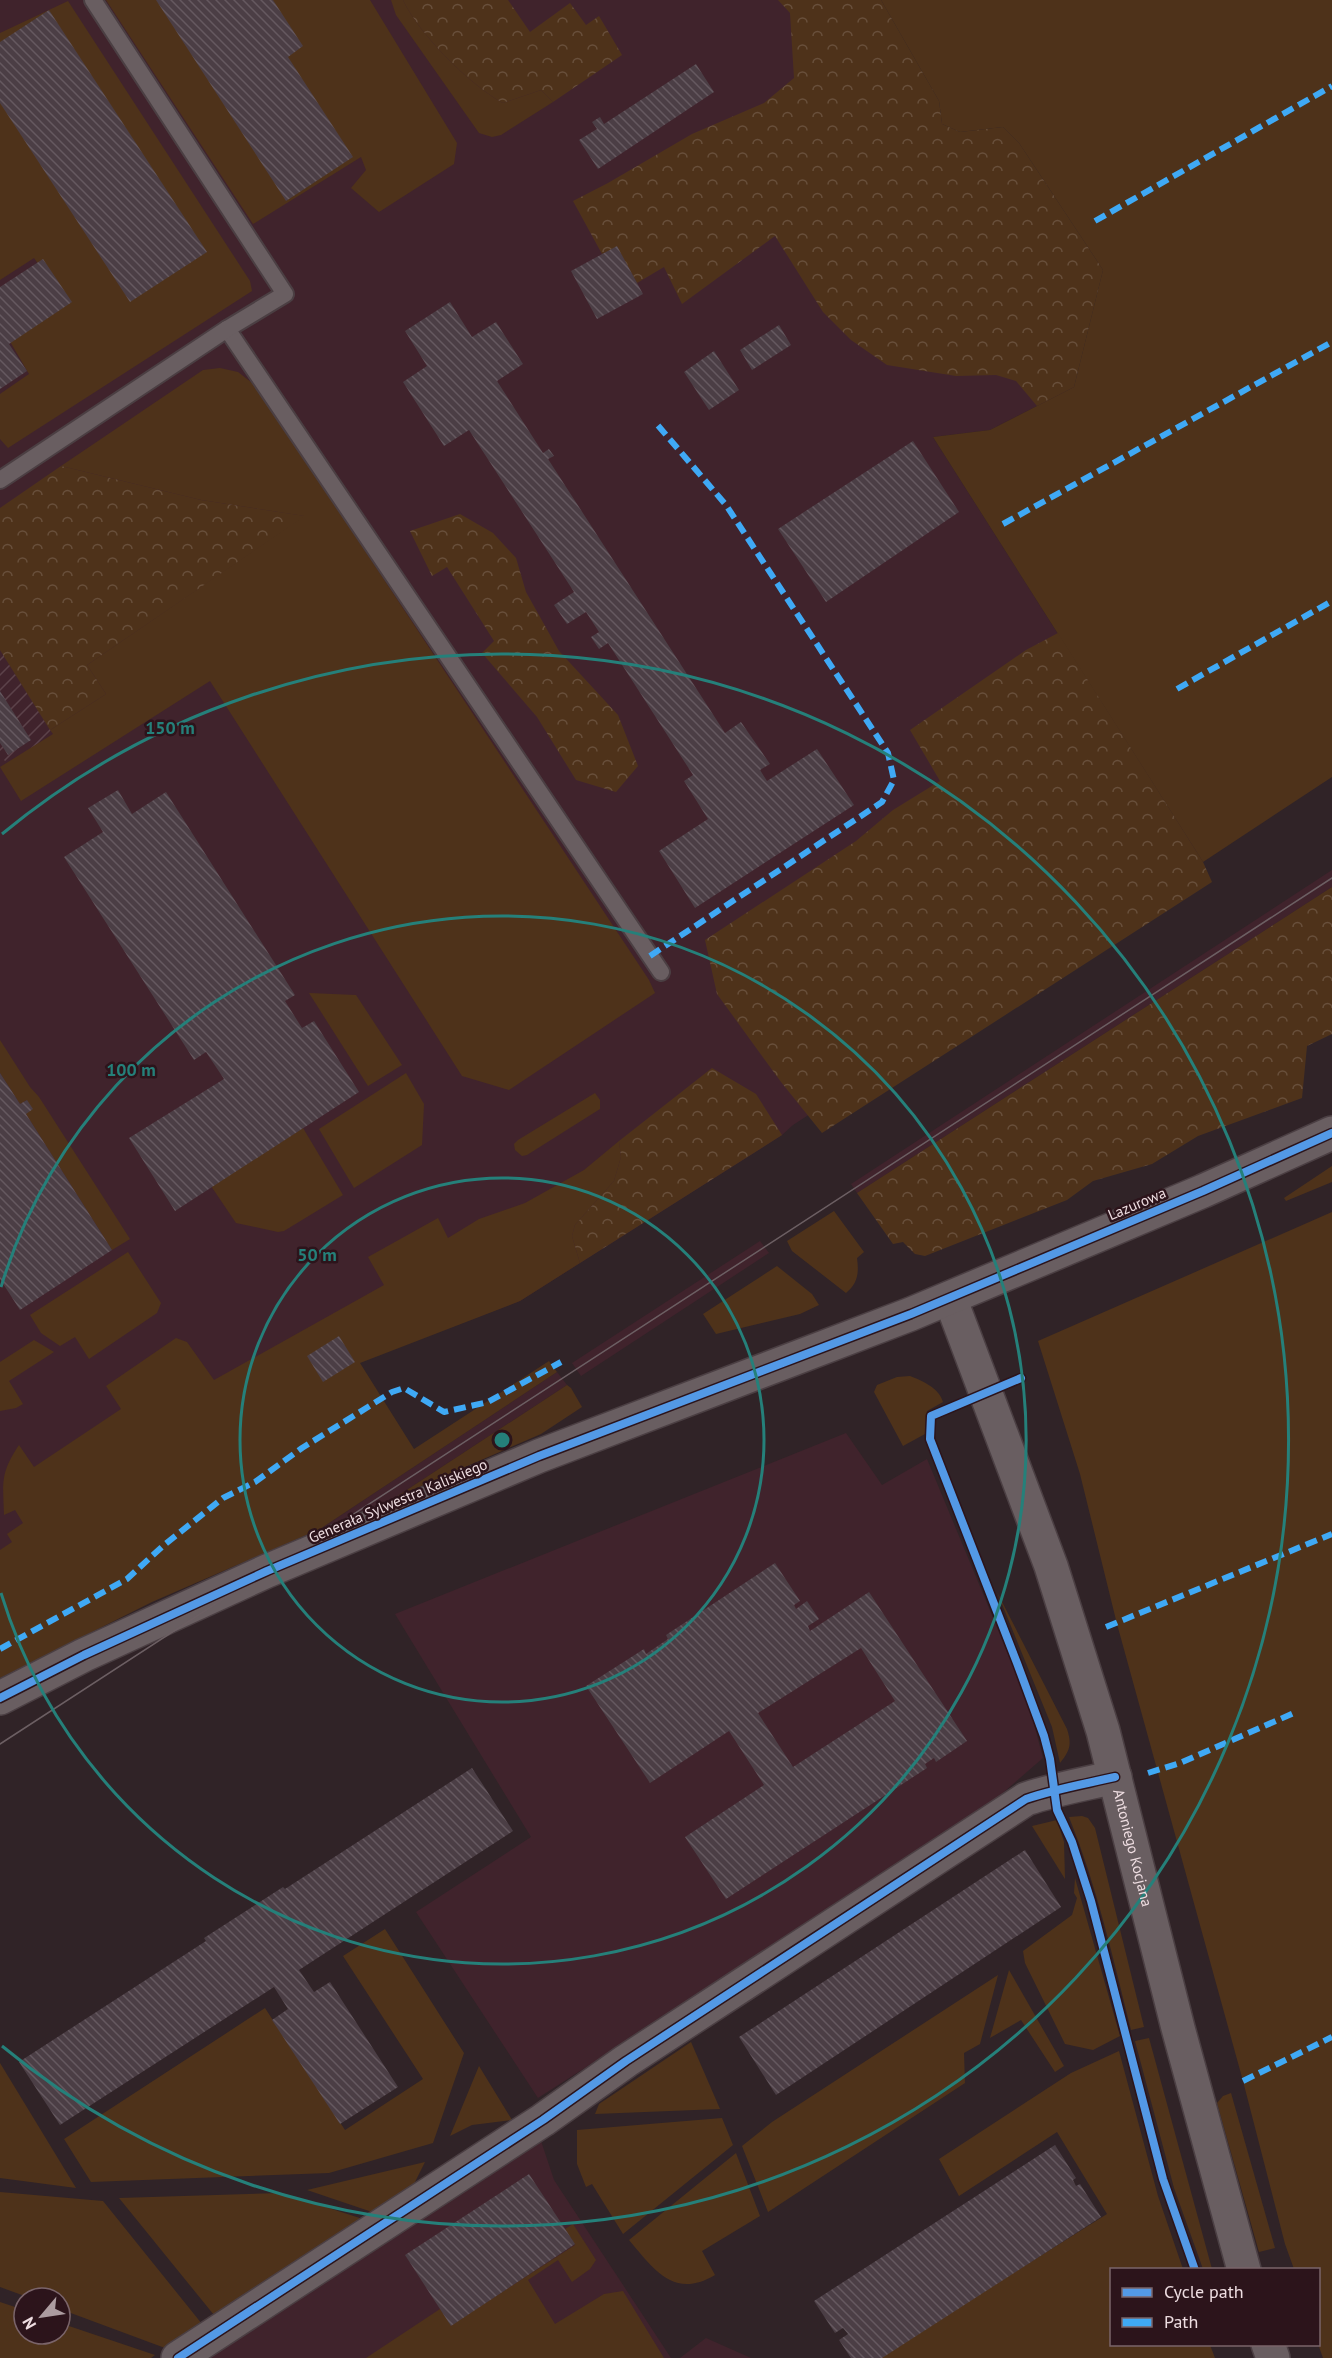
<svg xmlns="http://www.w3.org/2000/svg" width="1332" height="2358" viewBox="0 0 1332 2358" font-family="'PT Sans',sans-serif">
  <style>
    .built { fill: #40232c }
    .industrial { fill: url(#industrial-furrows) }
    .green { fill: #4e321a }
    .forest { fill: url(#forest-crowns) }
    .building { fill: url(#building-back-hatch); fill-rule: evenodd }
    .lines { fill: none; stroke-linecap: round; stroke-linejoin: round }
    .lane-casing { stroke: #4b3f43; stroke-width: 20 }
    .street-casing { stroke: #4b3f43; stroke-width: 36 }
    .secondary-casing { stroke: #4b3f43; stroke-width: 36 }
    .lane { stroke: #695e61; stroke-width: 16 }
    .street { stroke: #695e61; stroke-width: 33 }
    .secondary { stroke: #695e61; stroke-width: 33 }
    .tram { stroke: #6c5f63; stroke-width: 1.5 }
    .quiet { stroke: #3fa9f5; stroke-width: 6; stroke-dasharray: 12 6; stroke-linecap: butt }
    .cycleway-casing { stroke: #2c141b; stroke-width: 11 }
    .cycleway { stroke: #5399e6; stroke-width: 8 }
    .ring { fill: none; stroke: #25807a; stroke-width: 3 }
    .labels { text-anchor: middle; stroke-width: 5; stroke-linejoin: round; paint-order: stroke }
    .street-label { font-size: 15px; fill: #eedde1; stroke: #2c141b }
    .centre { fill: #25807a; stroke: #2c141b; stroke-width: 3 }
    .ring-label { font-size: 18px; text-anchor: middle; font-weight: bold; fill: #25807a; stroke: #2c141b; stroke-width: 5; stroke-linejoin: round; paint-order: stroke }
  </style>
  <defs>
    <pattern id="industrial-furrows" width="10" height="10" patternUnits="userSpaceOnUse" patternTransform="scale(1.5)"><rect width="10" height="10" fill="#40232c"/><path d="M-1 1l2-2M0 10L10 0M9 11l2-2" fill="none" stroke="#5c424a"/></pattern>
    <pattern id="forest-crowns" width="20" height="18" patternUnits="userSpaceOnUse" patternTransform="scale(1.5)"><rect width="20" height="18" fill="#4e321a"/><path d="M2 6a3 3 0 1 1 6 0M12 15a3 3 0 1 1 6 0" fill="none" stroke="#684f3b"/></pattern>
    <pattern id="building-back-hatch" width="6" height="6" patternUnits="userSpaceOnUse" patternTransform="scale(1.5)"><rect width="6" height="6" fill="#4b3e45"/><path d="M-1 5l2 2M0 0l6 6M5-1l2 2" fill="none" stroke="#655960"/></pattern>
  </defs>
  <rect width="100%" height="100%" fill="#302327"/>
  <g class="built">
    <polygon points="0,0 881,0 1074,387 990,430 933,437 1203,862 841,1094 793,1125 782,1135 520,1301 360,1362 0,1594"/>
    <polygon points="1332,870 1332,887 857,1193 851,1184"/>
    <polygon points="760,1241 769,1253 581,1376 572,1363"/>
    <polygon points="557,1372 567,1385 396,1497 320,1529"/>
    <polygon points="846,1433 882,1485 927,1459 1028,1702 1043,1758 990,1804 764,1953 538,2098 416,1912 531,1837 395,1614"/>
    <polygon points="541,2141 554,2180 671,2358 187,2358"/>
    <polygon points="706,2338 751,2358 680,2358"/>
  </g>
  <polygon class="industrial" points="0,650 53,734 7,764 0,754"/>
  <g class="green">
    <polygon points="106,0 370,0 457,143 454,164 379,212 351,188 366,170 361,157 253,224"/>
    <path d="M391 0H403C419 34 470 85 503 103L541 90 553 102 501 135 492 137 479 133 396 15Z"/>
    <polygon points="881,0 1332,0 1332,777 1203,862 933,437 990,430 1074,387 1103,270 1019,143 1003,127 960,132 942,124 939,101"/>
    <polygon points="68,1 250,281 252,291 8,448 0,439 0,394 29,374 8,338 63,300 34,258 0,280 0,33"/>
    <polygon points="220,368 238,372 256,386 649,980 655,993 509,1090 462,1076 210,681 21,801 0,767 53,734 50,730 106,694 87,665 304,516 201,500 61,466 203,370"/>
    <polygon points="309,993 356,995 402,1065 368,1086"/>
    <polygon points="0,1040 30,1087 39,1097 130,1239 112,1250 26,1114 27,1100 20,1104 0,1073"/>
    <polygon points="406,1073 424,1104 422,1145 354,1188 319,1129"/>
    <polygon points="595,1093 600,1100 600,1109 527,1155 522,1156 515,1150 514,1144 518,1140"/>
    <polygon points="303,1128 343,1195 284,1231 278,1232 236,1223 211,1186"/>
    <path d="M619 1141 621 1157 614 1181 575 1225 572 1236 580 1263 520 1301 360 1363 414 1449 549 1361 557 1372 320 1529 152 1602 0 1678V1550L12 1542 7 1534 23 1523 15 1510 4 1515C3 1483 0 1473 19 1445L34 1467 121 1409 106 1386 176 1338 187 1342 214 1380 384 1285 368 1257 438 1218 448 1238 479 1219 525 1203 584 1170Z"/>
    <polygon points="1332,1166 1332,1182 1286,1201 1284,1198"/>
    <path d="M834 1211 864 1252 857 1258C859 1273 858 1283 846 1293L792 1251 787 1241Z"/>
    <polygon points="1332,1212 1332,2358 1323,2358 1318,2344 1318,2270 1294,2269 1285,2244 1243,2081 1117,1624 1080,1474 1038,1341"/>
    <polygon points="128,1252 161,1303 157,1313 89,1359 75,1337 60,1346 41,1333 30,1315"/>
    <polygon points="777,1266 812,1294 819,1305 800,1314 716,1334 703,1314"/>
    <polygon points="34,1340 54,1352 9,1381 23,1404 16,1408 0,1411 0,1362"/>
    <path d="M910 1376C923 1381 939 1388 943 1402L927 1411 925 1434 903 1446 874 1392 877 1385 897 1377Z"/>
    <polygon points="567,1385 571,1388 582,1407 541,1434 396,1497"/>
    <path d="M997 1592 1067 1729C1072 1744 1070 1751 1060 1763L1052 1727Z"/>
    <path d="M1082 1816 1088 1818 1095 1828 1144 2027 1131 2030C1113 1958 1097 1886 1069 1817Z"/>
    <polygon points="1057,1820 1064,1842 1065,1879 1032,1826"/>
    <polygon points="1075,1878 1120,2036 1093,2050 1065,2044 1025,1963 1023,1951 1072,1915 1077,1898 1074,1893"/>
    <polygon points="385,1929 464,2053 433,2143 329,2173 91,2182 64,2139 265,2008 345,2130 423,2079 343,1956"/>
    <polygon points="1009,1970 1064,2066 1055,2072 1021,2020 990,2038"/>
    <polygon points="998,1975 980,2044 964,2053 965,2083 768,2212 742,2146 772,2122"/>
    <polygon points="1149,2038 1212,2269 1203,2269 1174,2188 1135,2041"/>
    <polygon points="691,2042 720,2109 595,2114 599,2104"/>
    <polygon points="1119,2051 1158,2196 1183,2269 1112,2270 1112,2344 1210,2345 1215,2358 878,2358 1107,2214 1057,2132 959,2196 939,2159 1071,2073"/>
    <polygon points="0,2063 76,2188 0,2178"/>
    <polygon points="479,2066 512,2120 472,2125 450,2136"/>
    <polygon points="1231,2093 1275,2248 1259,2252 1217,2103 1223,2096"/>
    <polygon points="722,2118 733,2145 623,2234 592,2184 586,2187 577,2164 577,2130"/>
    <path d="M736 2153 760 2216 702 2251 715 2275C673 2300 653 2268 629 2240Z"/>
    <polygon points="425,2162 411,2190 375,2213 307,2190"/>
    <polygon points="0,2192 103,2201 202,2324 165,2348 60,2309 60,2298 30,2298 0,2287"/>
    <polygon points="282,2193 366,2220 214,2315 119,2198"/>
    <polygon points="573,2224 596,2260 590,2269 572,2282 558,2260 528,2280 555,2324 604,2294 623,2291 664,2358 366,2358 440,2309 451,2325 575,2245 565,2229"/>
    <polygon points="0,2302 24,2310 24,2334 60,2334 60,2323 155,2355 151,2358 0,2358"/>
  </g>
  <g class="forest">
    <path d="M403 0H508L530 32 570 3 586 25 599 16 622 55 553 102 541 90 503 103C470 85 419 34 403 0Z"/>
    <polygon points="778,0 881,0 939,101 942,124 960,132 1003,127 1019,143 1103,270 1074,387 1037,406 1016,381 996,375 956,376 887,365 851,340 823,312 775,236 682,304 664,267 637,283 617,247 602,254 573,201 608,183 692,134 764,103 794,78 790,13"/>
    <polygon points="61,466 201,500 305,516 87,665 106,694 50,730 0,650 0,508"/>
    <polygon points="460,514 493,533 516,558 526,592 559,651 618,715 638,766 616,792 576,780 537,717 482,653 494,641 447,567 432,576 410,531"/>
    <polygon points="1058,633 1203,862 1212,882 822,1133 781,1082 717,994 705,940 856,841 893,810 940,781 910,730 1026,650"/>
    <polygon points="1332,887 1332,1034 1307,1046 1302,1098 1198,1136 1152,1164 1093,1181 1067,1200 925,1256 915,1254 903,1242 893,1244 857,1193"/>
    <polygon points="712,1068 756,1094 782,1135 580,1263 572,1236 575,1225 614,1181 621,1157 619,1141"/>
  </g>
  <g class="building">
    <polygon points="156,0 273,0 303,46 288,57 353,157 286,201"/>
    <polygon points="49,10 207,252 130,302 0,103 0,42"/>
    <polygon points="696,64 714,92 598,169 579,140 597,129 592,122 600,117 604,124"/>
    <polygon points="617,246 643,294 597,319 571,271"/>
    <polygon points="43,259 72,302 9,344 27,371 0,389 0,287"/>
    <polygon points="450,302 472,337 496,322 523,364 497,381 543,453 549,449 554,456 548,459 725,733 741,722 770,764 760,770 767,781 817,749 854,805 695,908 659,851 708,819 684,781 693,775 608,643 599,649 591,637 599,632 586,612 567,624 554,605 574,592 469,430 444,446 403,382 427,366 405,331"/>
    <polygon points="779,325 791,345 752,370 740,350"/>
    <polygon points="714,351 739,390 709,410 684,372"/>
    <polygon points="913,441 959,512 826,602 778,529"/>
    <polygon points="0,691 31,740 8,755 0,743"/>
    <polygon points="118,790 132,814 166,792 295,995 285,1001 302,1028 314,1021 359,1092 175,1211 129,1138 224,1079 206,1052 194,1060 64,857 103,832 88,808"/>
    <polygon points="0,1073 20,1104 27,1100 33,1109 26,1114 112,1250 20,1310 0,1279"/>
    <polygon points="339,1336 355,1362 323,1382 307,1356"/>
    <path d="M775 1563 800 1601 794 1605 796 1609 807 1601 819 1619 808 1626 810 1631 869 1592 967 1741 936 1762 934 1758 925 1764 927 1768 726 1899 685 1837 764 1785 729 1731 650 1783 586 1686 644 1649 646 1654 668 1639 666 1635ZM861 1648 895 1701 793 1767 758 1713Z"/>
    <polygon points="472,1768 513,1831 299,1970 314,1992 330,1982 398,2087 340,2124 272,2020 288,2009 274,1987 60,2125 19,2062 206,1941 204,1938 283,1887 285,1889"/>
    <polygon points="1025,1850 1061,1907 776,2095 739,2037"/>
    <polygon points="1055,2145 1076,2178 1073,2180 1076,2186 1080,2184 1101,2217 882,2358 851,2358 839,2340 848,2334 843,2328 835,2333 814,2301"/>
    <polygon points="529,2174 575,2244 451,2326 405,2255"/>
  </g>
  <g class="lines">
    <defs>
      <g id="lane">
        <polyline points="227,329 661,972"/>
        <polyline points="0,480 227,329 285,294 93,0"/>
      </g>
      <path id="street" d="M178 2358 543 2120 626 2061 1026 1799C1055 1789 1085 1784 1115 1777"/>
      <g id="secondary">
        <path id="s1" d="M950 1298 1051 1566 1103 1731 1178 2028 1244 2270"/>
        <polyline points="0,1698 84,1655 267,1571 539,1456 911,1314 1203,1191 1332,1133"/>
        <polyline points="1268,2344 1273,2358"/>
      </g>
    </defs>
    <use href="#lane" class="lane-casing"/>
    <use href="#street" class="street-casing"/>
    <use href="#secondary" class="secondary-casing"/>
    <use href="#lane" class="lane"/>
    <use href="#street" class="street"/>
    <use href="#secondary" class="secondary"/>
    <polyline class="tram" points="0,1744 1332,878"/>
    <g class="quiet">
      <polyline points="1095,221 1332,86"/>
      <polyline points="1003,524 1332,342"/>
      <polyline points="1177,689 1332,601"/>
      <polyline points="650,956 882,802 894,780 888,753 726,505 655,422"/>
      <polyline points="1106,1627 1332,1534"/>
      <polyline points="0,1649 127,1579 164,1545 223,1498 255,1482 302,1448 392,1392 404,1388 444,1412 488,1402 561,1362"/>
      <polyline points="1148,1773 1180,1763 1294,1713"/>
      <polyline points="1243,2081 1332,2037"/>
    </g>
    <defs>
      <g id="cycleway">
        <polyline points="1021,1378 931,1416 930,1439 1017,1663 1044,1736 1050,1759 1057,1810 1072,1842 1091,1901 1163,2179 1195,2270"/>
        <polyline points="0,1698 84,1655 267,1571 539,1456 911,1314 1203,1191 1332,1133"/>
        <path d="M178 2358 543 2120 626 2061 1026 1799C1055 1789 1085 1784 1115 1777"/>
      </g>
    </defs>
    <use href="#cycleway" class="cycleway-casing"/>
    <use href="#cycleway" class="cycleway"/>
  </g>
  <g class="ring">
    <circle cx="502" cy="1440" r="262"/>
    <path d="M1 1287A524 524 0 1 1 1 1593"/>
    <path d="M2 834A786 786 0 1 1 2 2046"/>
  </g>
  <g class="labels">
    <g class="street-label">
      <text transform="translate(1137 1204) rotate(-23)" y="5">Lazurowa</text>
      <text transform="translate(398 1501) rotate(-23)" y="5">Generała Sylwestra Kaliskiego</text>
      <text dy="5" stroke="none"><textPath href="#s1" startOffset="580">Antoniego Kocjana</textPath></text>
    </g>
  </g>
  <circle cx="502" cy="1440" r="9" class="centre"/>
  <g class="ring-label">
    <text x="170" y="734">150 m</text>
    <text x="131" y="1076">100 m</text>
    <text x="317" y="1261">50 m</text>
  </g>
  <rect x="1110" y="2268" width="210" height="78" fill="#2c141b" stroke="#7a646a" stroke-width="1.5"/>
  <rect x="1122" y="2288" width="30" height="9" fill="#5399e6" stroke="#7a646a" stroke-width="1.5"/>
  <text x="1164" y="2298" font-size="18" fill="#eedde1">Cycle path</text>
  <rect x="1122" y="2318" width="30" height="9" fill="#3fa9f5" stroke="#7a646a" stroke-width="1.5"/>
  <text x="1164" y="2328" font-size="18" fill="#eedde1">Path</text>
  <g transform="translate(42 2316) rotate(241)"><circle r="28" fill="#2c141b" stroke="#7a646a" stroke-width="1.5"/>
  <path d="M0-4.5L10 22L0 15L-10 22Z" fill="#ac9ca0"/>
  <text y="-9" font-size="16" font-weight="bold" text-anchor="middle" fill="#eedde1">N</text>
  </g>
</svg>
